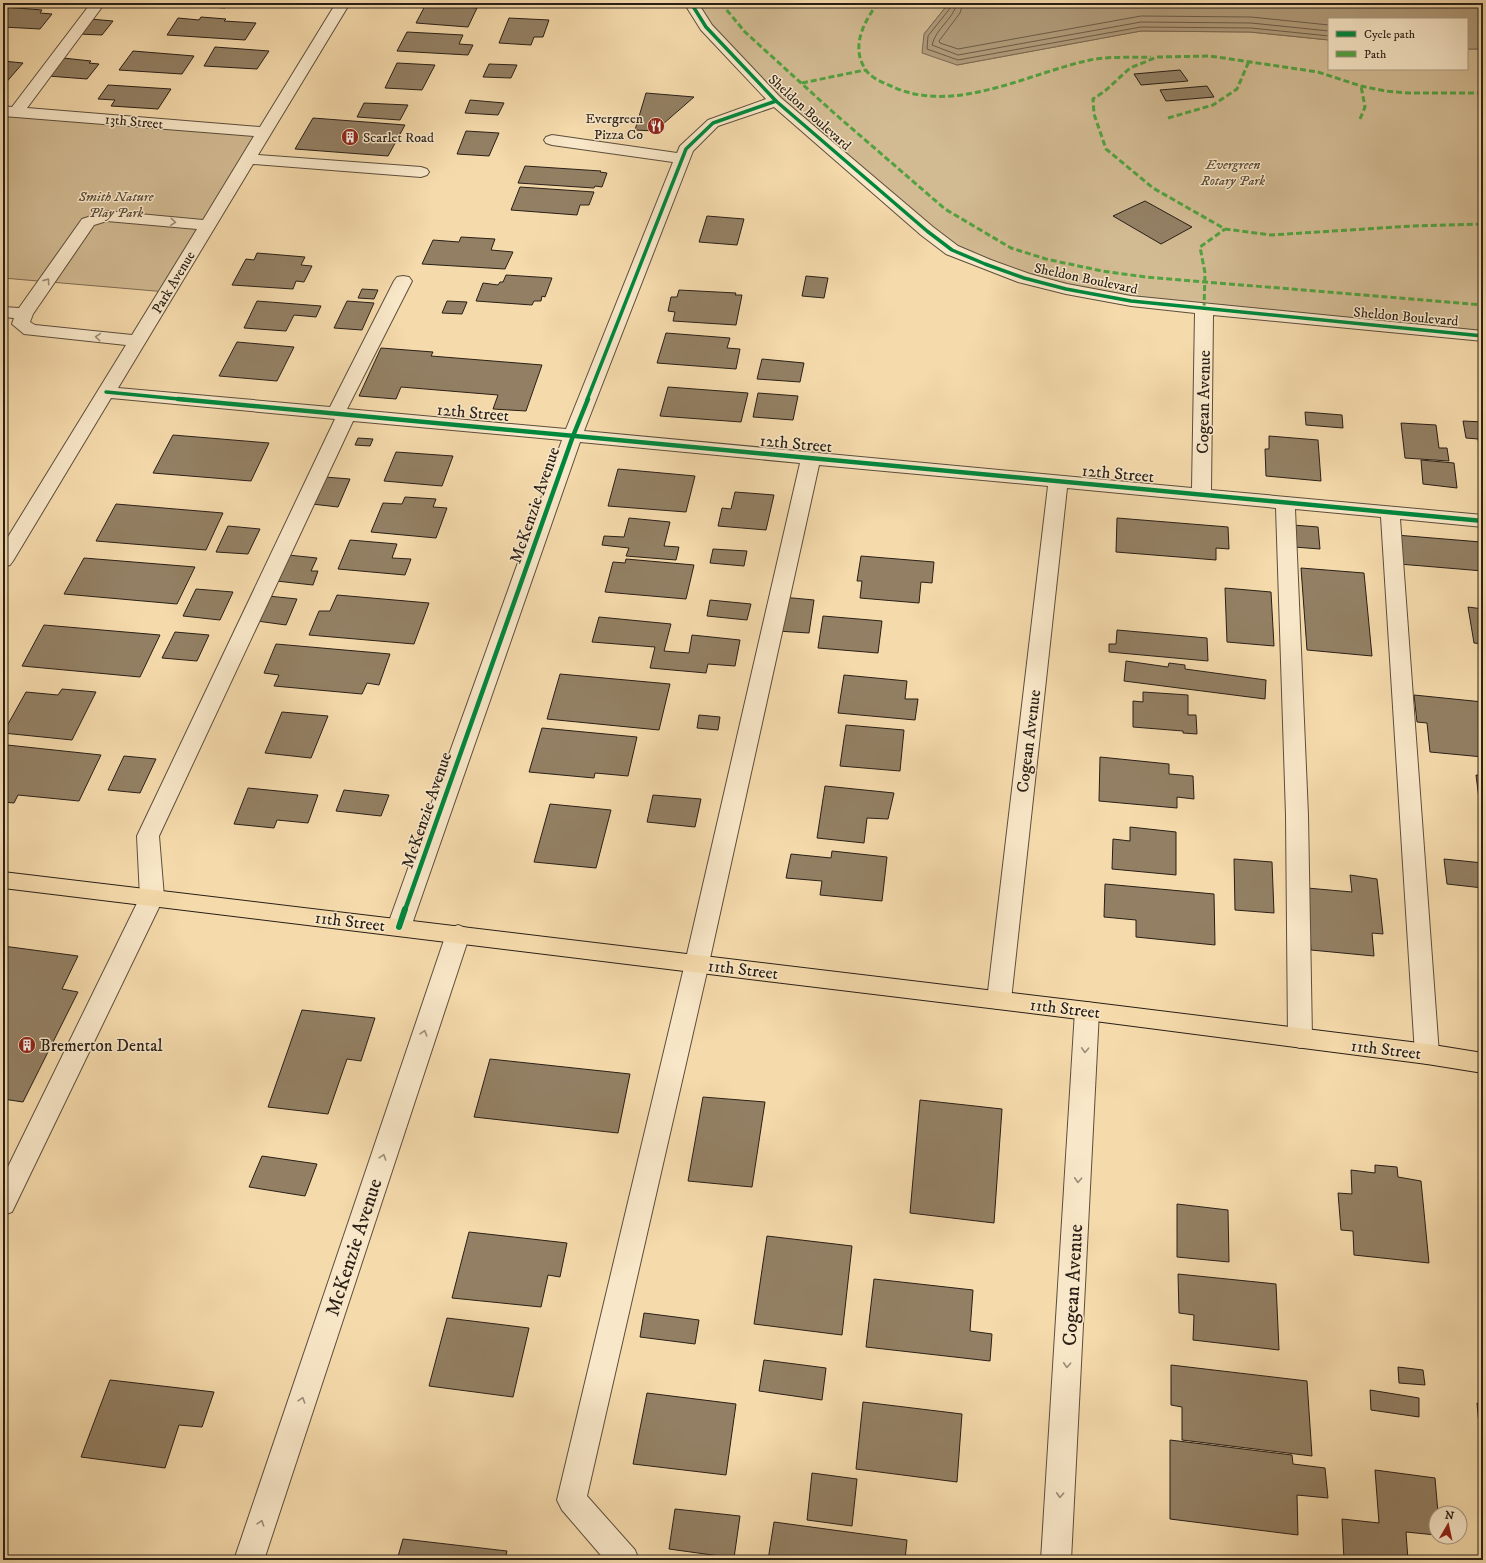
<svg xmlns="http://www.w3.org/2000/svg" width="1486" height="1563" viewBox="0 0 1486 1563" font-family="'IM FELL DW Pica',serif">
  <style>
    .green { fill: #d2ba92; stroke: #7e6c54 }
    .water { fill: #b09a79; stroke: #7a6952 }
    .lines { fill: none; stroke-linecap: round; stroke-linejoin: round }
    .shore { stroke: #6c5c48; stroke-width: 1 }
    .building { fill: #938064; stroke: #291f17 }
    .minor-casing { stroke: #5c4e3c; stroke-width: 2 }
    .major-casing { stroke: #291f17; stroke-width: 2 }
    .minor { fill: #f8e7c8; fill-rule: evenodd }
    .major { fill: #f5daab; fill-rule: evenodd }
    .quiet { stroke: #51a240; stroke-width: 3; stroke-dasharray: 6 3; stroke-linecap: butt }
    .cycleway-far2-casing { stroke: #f8e7c8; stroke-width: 5.5 }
    .cycleway-far1-casing { stroke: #f8e7c8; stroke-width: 7 }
    .cycleway-casing { stroke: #f8e7c8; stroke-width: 8 }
    .cycleway-far2 { stroke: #00873e; stroke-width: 3.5 }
    .cycleway-far1 { stroke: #00873e; stroke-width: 4.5 }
    .cycleway { stroke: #00873e; stroke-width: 6 }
    .oneway { stroke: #9b8d78 }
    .labels { text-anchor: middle; stroke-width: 3; stroke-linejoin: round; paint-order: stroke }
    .far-street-label { font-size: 14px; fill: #291f17; stroke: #f8e7c8 }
    .far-poi-label { font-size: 14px; fill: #291f17; stroke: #f8e7c8; text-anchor: end }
    .far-park-label { font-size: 14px; font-style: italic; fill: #5c4e3c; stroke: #f8e7c8 }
    .street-label { font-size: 17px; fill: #291f17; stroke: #f8e7c8 }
    .poi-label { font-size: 17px; fill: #291f17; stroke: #f8e7c8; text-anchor: start }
    .near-street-label { font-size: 20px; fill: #291f17; stroke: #f8e7c8 }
  </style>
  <rect width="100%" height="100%" fill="#f5daab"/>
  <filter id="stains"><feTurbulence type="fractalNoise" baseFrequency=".005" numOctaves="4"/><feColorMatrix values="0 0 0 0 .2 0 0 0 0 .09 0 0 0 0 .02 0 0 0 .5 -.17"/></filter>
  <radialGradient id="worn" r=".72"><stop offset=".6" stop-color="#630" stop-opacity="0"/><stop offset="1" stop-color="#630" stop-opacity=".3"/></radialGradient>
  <g class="green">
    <polygon points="691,3 949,3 924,34 957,65 1141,31 1250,32 1329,40 1329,69 1467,69 1467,49 1483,49 1483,336 1066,289 952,250 776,101"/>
    <polygon points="3,111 264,132 167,292 3,278"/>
  </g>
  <polygon class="water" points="949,3 1483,3 1483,49 1467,49 1467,19 1329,19 1329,40 1250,32 1141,31 957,65 922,53 924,34"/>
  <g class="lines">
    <g class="shore">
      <polyline points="952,3 951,7 928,36 927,49 958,60 1141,27 1251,28 1329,36"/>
      <path d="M957 3C953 20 936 28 932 45L958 55 1141 22 1251 23 1329 31"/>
      <polyline points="963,3 960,13 939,41 940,43 958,49 1141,16 1251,17 1329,25"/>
    </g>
  </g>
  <g class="building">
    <polygon points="132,3 162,3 159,7 130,5"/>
    <polygon points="199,3 228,3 225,8 197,6"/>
    <polygon points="426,4 477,8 468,27 416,23"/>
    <polygon points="5,7 42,10 40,13 52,14 40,29 3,27 3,9"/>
    <polygon points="201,17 226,19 224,21 256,23 245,40 167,35 178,18 199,20"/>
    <polygon points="509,18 549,20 543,37 534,37 531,45 499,43"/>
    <polygon points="90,19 113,21 102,35 78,34"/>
    <polygon points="407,32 463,35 459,44 473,45 468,55 397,51"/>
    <polygon points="215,47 269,51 257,69 204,66"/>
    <polygon points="133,51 194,56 182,74 119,70"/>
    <polygon points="63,58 91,61 89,63 99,64 87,79 48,76"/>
    <polygon points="3,61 23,63 3,86"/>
    <polygon points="397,63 435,65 422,90 385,88"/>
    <polygon points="489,64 517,65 511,78 483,77"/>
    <polygon points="1180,70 1188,81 1141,85 1134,74"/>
    <polygon points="108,85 171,89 158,109 111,106 115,100 98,99"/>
    <polygon points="1207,86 1214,97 1166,101 1160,90"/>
    <polygon points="646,93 694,97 655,131 635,130"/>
    <polygon points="470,100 504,103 498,115 465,113"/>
    <polygon points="364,103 408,105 400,120 357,117"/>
    <polygon points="313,118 405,125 388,156 295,149"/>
    <polygon points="466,131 499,133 489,156 457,154"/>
    <polygon points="525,166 601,171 600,172 607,173 602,187 595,186 594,188 518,183"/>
    <polygon points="520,187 594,192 589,205 580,205 577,215 511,210"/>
    <polygon points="1145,201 1192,227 1161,244 1113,216"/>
    <polygon points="707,216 744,219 737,245 699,242"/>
    <polygon points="461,237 495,239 491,250 513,252 505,269 422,264 433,240 459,242"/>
    <polygon points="257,253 305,257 301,265 312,266 304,282 296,281 293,289 232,285 246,259 254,260"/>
    <polygon points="506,275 552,278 545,297 542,296 541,301 534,301 532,305 476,301 483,283 498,285 500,282 503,282"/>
    <polygon points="806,276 828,278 824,298 802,296"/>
    <polygon points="362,289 378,290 374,299 358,298"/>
    <polygon points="679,290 736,293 735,295 742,295 736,325 673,321 675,312 668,311 671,297 677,297"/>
    <polygon points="257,301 321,306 316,317 294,315 286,331 244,328"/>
    <polygon points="347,301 374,303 362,330 334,328"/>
    <polygon points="447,301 467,302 462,314 442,313"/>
    <polygon points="666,333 730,338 727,348 740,349 736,369 657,363"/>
    <polygon points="237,342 294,347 277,381 219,376"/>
    <polygon points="381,348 433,352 431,356 542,365 526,411 493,409 498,395 401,387 396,399 359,396"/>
    <polygon points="762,359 804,363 800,382 757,379"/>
    <polygon points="668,387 748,393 741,422 660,416"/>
    <polygon points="758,393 798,396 793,420 753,417"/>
    <polygon points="1305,412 1342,415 1343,428 1306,425"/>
    <polygon points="1463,421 1483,422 1483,457 1481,457 1478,439 1466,438"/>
    <polygon points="1401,423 1436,425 1439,448 1447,448 1449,461 1405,458"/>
    <polygon points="173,435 269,443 251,481 153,473"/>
    <polygon points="1269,436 1318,440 1321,481 1266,476 1265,449 1269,449"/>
    <polygon points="358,438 373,439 370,446 355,445"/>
    <polygon points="396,452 453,456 442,486 384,481"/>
    <polygon points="1421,460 1454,463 1457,488 1423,484"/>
    <polygon points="618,469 695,476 686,512 608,506"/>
    <polygon points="325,477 350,479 338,507 312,504"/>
    <polygon points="735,492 774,495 766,530 718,526 722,508 731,509"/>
    <polygon points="405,497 436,499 433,507 447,508 436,538 371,532 383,503 402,504"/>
    <polygon points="116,504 223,513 206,550 96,541"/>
    <polygon points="629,518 670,522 664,546 679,547 676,560 626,556 629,548 602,545 604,536 624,537"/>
    <polygon points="1117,518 1228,527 1229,549 1216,548 1216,560 1116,552"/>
    <polygon points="1293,525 1318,527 1320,549 1294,547"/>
    <polygon points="228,526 260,529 248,554 216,552"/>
    <polygon points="1396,535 1481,542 1483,556 1483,571 1399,564"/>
    <polygon points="350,540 397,544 392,558 411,559 405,575 338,569"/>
    <polygon points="713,549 747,551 744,566 710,563"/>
    <polygon points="288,555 317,558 311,571 318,571 313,585 276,581"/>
    <polygon points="861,556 934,562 932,583 921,582 919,603 860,598 862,581 857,581"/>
    <polygon points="84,558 195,567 177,604 64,594"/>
    <polygon points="626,559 694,565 686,599 605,592 613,562 625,563"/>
    <polygon points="1301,568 1364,573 1372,656 1307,650"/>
    <polygon points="1225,588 1271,592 1274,646 1227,642"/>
    <polygon points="196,589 233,592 220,620 183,616"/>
    <polygon points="337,595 429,603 414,644 309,635 319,611 330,611"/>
    <polygon points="268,596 297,599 286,625 257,621"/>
    <polygon points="782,597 814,600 809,633 777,631"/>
    <polygon points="710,600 751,604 747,620 707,616"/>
    <polygon points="1468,607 1483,609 1483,644 1474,643"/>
    <polygon points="823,616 882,621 878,653 818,648"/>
    <polygon points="599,617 671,624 664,651 689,653 692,635 740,640 735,666 708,664 706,673 650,668 655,647 592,642"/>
    <polygon points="44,625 160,635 140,677 22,666"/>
    <polygon points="1117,630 1207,638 1208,661 1109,652 1109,644 1116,644"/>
    <polygon points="175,632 209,635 197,661 162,658"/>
    <polygon points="276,644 390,654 379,685 367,683 362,694 274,686 279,675 264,673"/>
    <polygon points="1126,661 1168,667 1169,663 1185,665 1185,669 1266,680 1265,699 1124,681"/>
    <polygon points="560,674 670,684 659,730 547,719"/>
    <polygon points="844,675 907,681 905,699 918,699 915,720 838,713"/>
    <polygon points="62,689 96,692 72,740 3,733 26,692 58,695"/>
    <polygon points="1143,692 1188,695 1188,715 1196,715 1197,734 1183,733 1183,731 1133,727 1133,701 1143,702"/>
    <polygon points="1414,695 1483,702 1483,757 1430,752 1427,723 1417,722"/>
    <polygon points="282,712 328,716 311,758 265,753"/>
    <polygon points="699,715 720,717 718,730 697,728"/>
    <polygon points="846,725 904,730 900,771 840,766"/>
    <polygon points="542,728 637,737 628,776 595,773 594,778 529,772"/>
    <polygon points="7,745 101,755 79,801 18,795 14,803 3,802 3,752"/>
    <polygon points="124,756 156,759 140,793 108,790"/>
    <polygon points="1100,757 1169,764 1169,774 1193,776 1194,799 1177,797 1177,808 1099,801"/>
    <polygon points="1476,775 1483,776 1483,815 1481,815"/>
    <polygon points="825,786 894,793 888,819 867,818 864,843 817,838"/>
    <polygon points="248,788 318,795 308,823 277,820 274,828 234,824"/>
    <polygon points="344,790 389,795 381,816 336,811"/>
    <polygon points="653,795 701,799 695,827 647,822"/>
    <polygon points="550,804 611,810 596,868 534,862"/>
    <polygon points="1130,827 1176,832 1176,875 1112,869 1113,839 1130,841"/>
    <polygon points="832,851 887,857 882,901 820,895 822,881 786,878 791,854 831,858"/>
    <polygon points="1234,859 1272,862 1274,913 1235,910"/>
    <polygon points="1444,859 1483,863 1483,888 1447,884"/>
    <polygon points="1350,875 1377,879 1383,934 1372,933 1374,956 1311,950 1307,888 1352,892"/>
    <polygon points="1105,884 1214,894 1215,945 1136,937 1136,920 1104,917"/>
    <polygon points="3,946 78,956 62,989 78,992 23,1102 3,1099"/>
    <polygon points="302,1010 375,1018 361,1061 347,1059 328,1114 268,1107"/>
    <polygon points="490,1059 630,1074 618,1133 474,1117"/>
    <polygon points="703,1097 765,1102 752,1187 688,1181"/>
    <polygon points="920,1100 1002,1109 994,1223 910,1213"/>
    <polygon points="262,1156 317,1164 305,1196 249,1187"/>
    <polygon points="1375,1165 1397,1167 1398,1177 1421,1181 1429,1263 1354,1255 1353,1231 1341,1230 1338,1193 1352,1194 1351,1170 1375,1173"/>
    <polygon points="1177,1204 1228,1210 1229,1262 1177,1257"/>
    <polygon points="469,1232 567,1243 560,1277 548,1275 541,1307 452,1298"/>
    <polygon points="767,1236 852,1246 842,1335 754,1324"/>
    <polygon points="1178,1274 1276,1284 1279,1350 1193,1340 1194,1315 1179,1313"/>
    <polygon points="874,1279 973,1290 970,1331 992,1334 990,1361 866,1347"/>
    <polygon points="644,1313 699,1320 695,1344 640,1337"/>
    <polygon points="447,1318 529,1328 513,1397 429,1386"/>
    <polygon points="764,1360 826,1368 822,1400 759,1391"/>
    <polygon points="1171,1365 1307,1381 1312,1456 1182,1440 1182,1407 1171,1405"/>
    <polygon points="1398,1367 1423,1370 1425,1385 1399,1383"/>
    <polygon points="110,1380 214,1392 202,1427 179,1425 165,1468 81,1457"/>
    <polygon points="1370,1390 1419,1398 1419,1417 1371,1410"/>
    <polygon points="647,1393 736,1404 726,1475 633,1464"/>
    <polygon points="863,1402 962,1414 957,1482 856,1469"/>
    <polygon points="1477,1403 1483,1404 1483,1448 1481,1448"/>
    <polygon points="1170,1440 1292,1455 1293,1464 1325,1468 1328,1498 1297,1495 1298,1535 1170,1519"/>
    <polygon points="1375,1470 1435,1478 1438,1513 1436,1513 1436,1535 1406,1532 1408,1560 1344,1560 1342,1519 1379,1523"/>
    <polygon points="812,1473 857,1479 852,1526 807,1520"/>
    <polygon points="675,1509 740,1516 734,1558 669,1549"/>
    <polygon points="774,1522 907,1540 905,1560 768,1560"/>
    <polygon points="403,1539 507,1551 505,1560 397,1560"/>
  </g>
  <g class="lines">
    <defs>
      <g id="minor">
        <path d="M91 3H105L27 108 260 127 336 3H350L258 155 421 167 427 169 429 172 427 175 421 177 253 164 118 388 330 407 394 281 397 277 403 276 409 277 412 281 347 409 566 429 673 162 552 145 546 143 544 140 546 137 552 135 677 153 680 146 708 120 766 99 701 30 684 3H698L712 25 781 98 933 227 958 246 991 260 1030 274 1067 284 1131 296 1483 331V341L1213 315 1211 490 1483 515V527L1400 519 1439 1054 1436 1061 1427 1064 1418 1061 1415 1054 1381 517 1295 509 1308 815 1312 1038 1309 1045 1300 1048 1291 1045 1288 1038 1286 815 1276 508 1067 488 1011 1000 1008 1007 999 1009 990 1007 987 1000 1048 486 819 465 709 963 587 1496 635 1550 639 1560H605L562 1510 557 1500 685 963 800 463 580 442 411 927 407 933 399 936 391 933 387 927 562 440 353 421 159 836 164 897 12 1212 3 1215V1177L140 897 137 836 335 419 111 398 13 561 10 565 3 567V545L126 345 24 334 12 324 14 318 3 317V307L19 308 82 219 107 211 203 220 254 136 3 116V106L12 107ZM774 107 921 235 946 254 1018 282 1066 294 1131 306 1195 313 1192 488 584 431 693 151 718 126ZM107 221 197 229 132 335 35 325 30 322 33 314 94 225Z"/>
        <polygon points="458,925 466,928 470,934 264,1560 234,1560 446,934 450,928"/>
        <polygon points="1087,1002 1096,1004 1099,1011 1071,1560 1041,1560 1075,1011 1078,1004"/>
      </g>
      <polygon id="major" points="3,872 1087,1002 1427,1044 1483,1053 1483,1073 1427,1064 1087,1020 3,888"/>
    </defs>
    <use href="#minor" class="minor-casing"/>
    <use href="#major" class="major-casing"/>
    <use href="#minor" class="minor"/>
    <use href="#major" class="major"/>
    <g class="quiet">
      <polyline points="721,3 745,32 834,113 945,209 1011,248 1046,259 1102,271 1146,277 1483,305"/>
      <path d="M878 3C865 20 851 45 864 67 869 77 881 82 891 86 896 88 902 91 907 92 965 109 1034 72 1090 60 1110 56 1131 58 1151 57"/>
      <polyline points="802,83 865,70"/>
      <polyline points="1483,93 1409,93 1385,91 1361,86 1318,72 1210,56 1157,57 1130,68 1105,91 1093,99 1094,114 1106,149 1153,188 1225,229 1271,235 1412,226 1483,224"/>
      <polyline points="1168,118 1213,105 1237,89 1249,61"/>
      <polyline points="1360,119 1365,107 1361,86"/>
      <polyline points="1204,309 1205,273 1200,247 1225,229"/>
    </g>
    <defs>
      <g id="cycleway-far2">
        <polyline points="691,3 706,27 776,101 927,231 952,250 985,264 1024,278 1066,289 1131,301 1483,336"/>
        <polyline points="106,392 189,400"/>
        <polyline points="587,400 686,149 713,123 776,101"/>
      </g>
      <g id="cycleway-far1">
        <polyline points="178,399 1483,521"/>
        <polyline points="405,910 573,436 588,399"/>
      </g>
      <polyline id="cycleway" points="399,927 405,909"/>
    </defs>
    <use href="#cycleway-far2" class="cycleway-far2-casing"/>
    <use href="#cycleway-far1" class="cycleway-far1-casing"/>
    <use href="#cycleway" class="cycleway-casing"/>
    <use href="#cycleway-far2" class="cycleway-far2"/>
    <use href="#cycleway-far1" class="cycleway-far1"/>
    <use href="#cycleway" class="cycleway"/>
  </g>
  <defs><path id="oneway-chevron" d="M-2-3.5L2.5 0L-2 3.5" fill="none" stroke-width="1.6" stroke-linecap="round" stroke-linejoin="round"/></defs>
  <g class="oneway">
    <use href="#oneway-chevron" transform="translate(173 222) rotate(5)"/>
    <use href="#oneway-chevron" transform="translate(47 281) rotate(-55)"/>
    <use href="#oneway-chevron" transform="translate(98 337) rotate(-175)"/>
    <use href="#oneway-chevron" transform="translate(424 1033) rotate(-72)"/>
    <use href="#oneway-chevron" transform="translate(1085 1050) rotate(93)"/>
    <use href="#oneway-chevron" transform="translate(383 1157) rotate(-72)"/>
    <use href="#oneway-chevron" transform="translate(1078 1180) rotate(93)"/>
    <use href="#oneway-chevron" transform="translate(1067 1365) rotate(93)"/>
    <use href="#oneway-chevron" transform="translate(302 1400) rotate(-72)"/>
    <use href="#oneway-chevron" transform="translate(1060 1495) rotate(93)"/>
    <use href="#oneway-chevron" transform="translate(261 1523) rotate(-72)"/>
  </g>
  <defs>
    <symbol id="restaurant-disc" viewBox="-11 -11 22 22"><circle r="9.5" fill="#8f2418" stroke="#f8e7c8"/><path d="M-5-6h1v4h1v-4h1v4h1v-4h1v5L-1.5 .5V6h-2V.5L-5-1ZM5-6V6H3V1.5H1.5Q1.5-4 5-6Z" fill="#fff"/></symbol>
    <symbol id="building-disc" viewBox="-11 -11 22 22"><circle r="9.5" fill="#8f2418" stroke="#f8e7c8"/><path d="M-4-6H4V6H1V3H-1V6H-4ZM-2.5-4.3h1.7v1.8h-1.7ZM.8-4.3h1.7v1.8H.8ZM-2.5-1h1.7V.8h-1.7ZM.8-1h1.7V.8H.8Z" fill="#fff"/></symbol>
  </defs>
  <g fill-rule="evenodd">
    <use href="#restaurant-disc" x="646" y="116" width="20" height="20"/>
    <use href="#building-disc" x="340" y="127" width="20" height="20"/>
    <use href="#building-disc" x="17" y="1035" width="20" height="20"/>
  </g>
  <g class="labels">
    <g class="far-street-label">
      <text transform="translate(810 112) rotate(42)" y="5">Sheldon Boulevard</text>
      <text transform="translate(134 121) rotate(5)" y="5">13th Street</text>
      <text transform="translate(1086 278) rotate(12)" y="5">Sheldon Boulevard</text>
      <text transform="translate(173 282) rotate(-59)" y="5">Park Avenue</text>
      <text transform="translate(1406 316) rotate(5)" y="5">Sheldon Boulevard</text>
    </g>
    <g class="far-poi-label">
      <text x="643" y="123">Evergreen<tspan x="643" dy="16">Pizza Co</tspan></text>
      <text x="363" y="142" text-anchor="start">Scarlet Road</text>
    </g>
    <g class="far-park-label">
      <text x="1233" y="169">Evergreen<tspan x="1233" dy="16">Rotary Park</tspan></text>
      <text x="116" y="201">Smith Nature<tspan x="116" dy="16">Play Park</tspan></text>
    </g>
    <g class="street-label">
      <text transform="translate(1203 402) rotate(-89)" y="6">Cogean Avenue</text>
      <text transform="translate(473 412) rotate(5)" y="6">12th Street</text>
      <text transform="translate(796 443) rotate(5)" y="6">12th Street</text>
      <text transform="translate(1118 473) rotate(5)" y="6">12th Street</text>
      <text transform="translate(534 505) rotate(-71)" y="6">McKenzie Avenue</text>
      <text transform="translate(1028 741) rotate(-83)" y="6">Cogean Avenue</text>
      <text transform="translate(426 810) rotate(-71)" y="6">McKenzie Avenue</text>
      <text transform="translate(350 921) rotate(7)" y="6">11th Street</text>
      <text transform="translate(743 969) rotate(7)" y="6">11th Street</text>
      <text transform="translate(1065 1008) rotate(7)" y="6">11th Street</text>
      <text transform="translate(1386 1049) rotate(7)" y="6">11th Street</text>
    </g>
    <g class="poi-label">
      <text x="40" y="1051">Bremerton Dental</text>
    </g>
    <g class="near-street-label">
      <text transform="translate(353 1247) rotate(-72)" y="7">McKenzie Avenue</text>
      <text transform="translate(1072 1285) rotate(-87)" y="7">Cogean Avenue</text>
    </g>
  </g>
  <rect width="1486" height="1563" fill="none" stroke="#f5daab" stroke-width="16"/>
  <rect x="4" y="4" width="1478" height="1555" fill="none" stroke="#291f17" stroke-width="2"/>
  <rect x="8" y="8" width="1470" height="1547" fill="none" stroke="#291f17"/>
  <rect x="1328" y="18" width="140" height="52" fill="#f8e7c8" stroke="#a59781"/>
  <rect x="1336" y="31" width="20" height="6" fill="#00873e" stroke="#a59781"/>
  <text x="1364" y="38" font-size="12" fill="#291f17">Cycle path</text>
  <rect x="1336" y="51" width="20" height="6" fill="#51a240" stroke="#a59781"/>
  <text x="1364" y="58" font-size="12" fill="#291f17">Path</text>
  <g transform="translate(1448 1525) rotate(9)"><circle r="19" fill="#f8e7c8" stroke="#a59781"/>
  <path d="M0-3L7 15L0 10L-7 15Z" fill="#8f2418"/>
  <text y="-6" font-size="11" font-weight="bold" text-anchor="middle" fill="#291f17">N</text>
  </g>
  <rect width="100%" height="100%" filter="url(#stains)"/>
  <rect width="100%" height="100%" fill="url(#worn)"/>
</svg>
